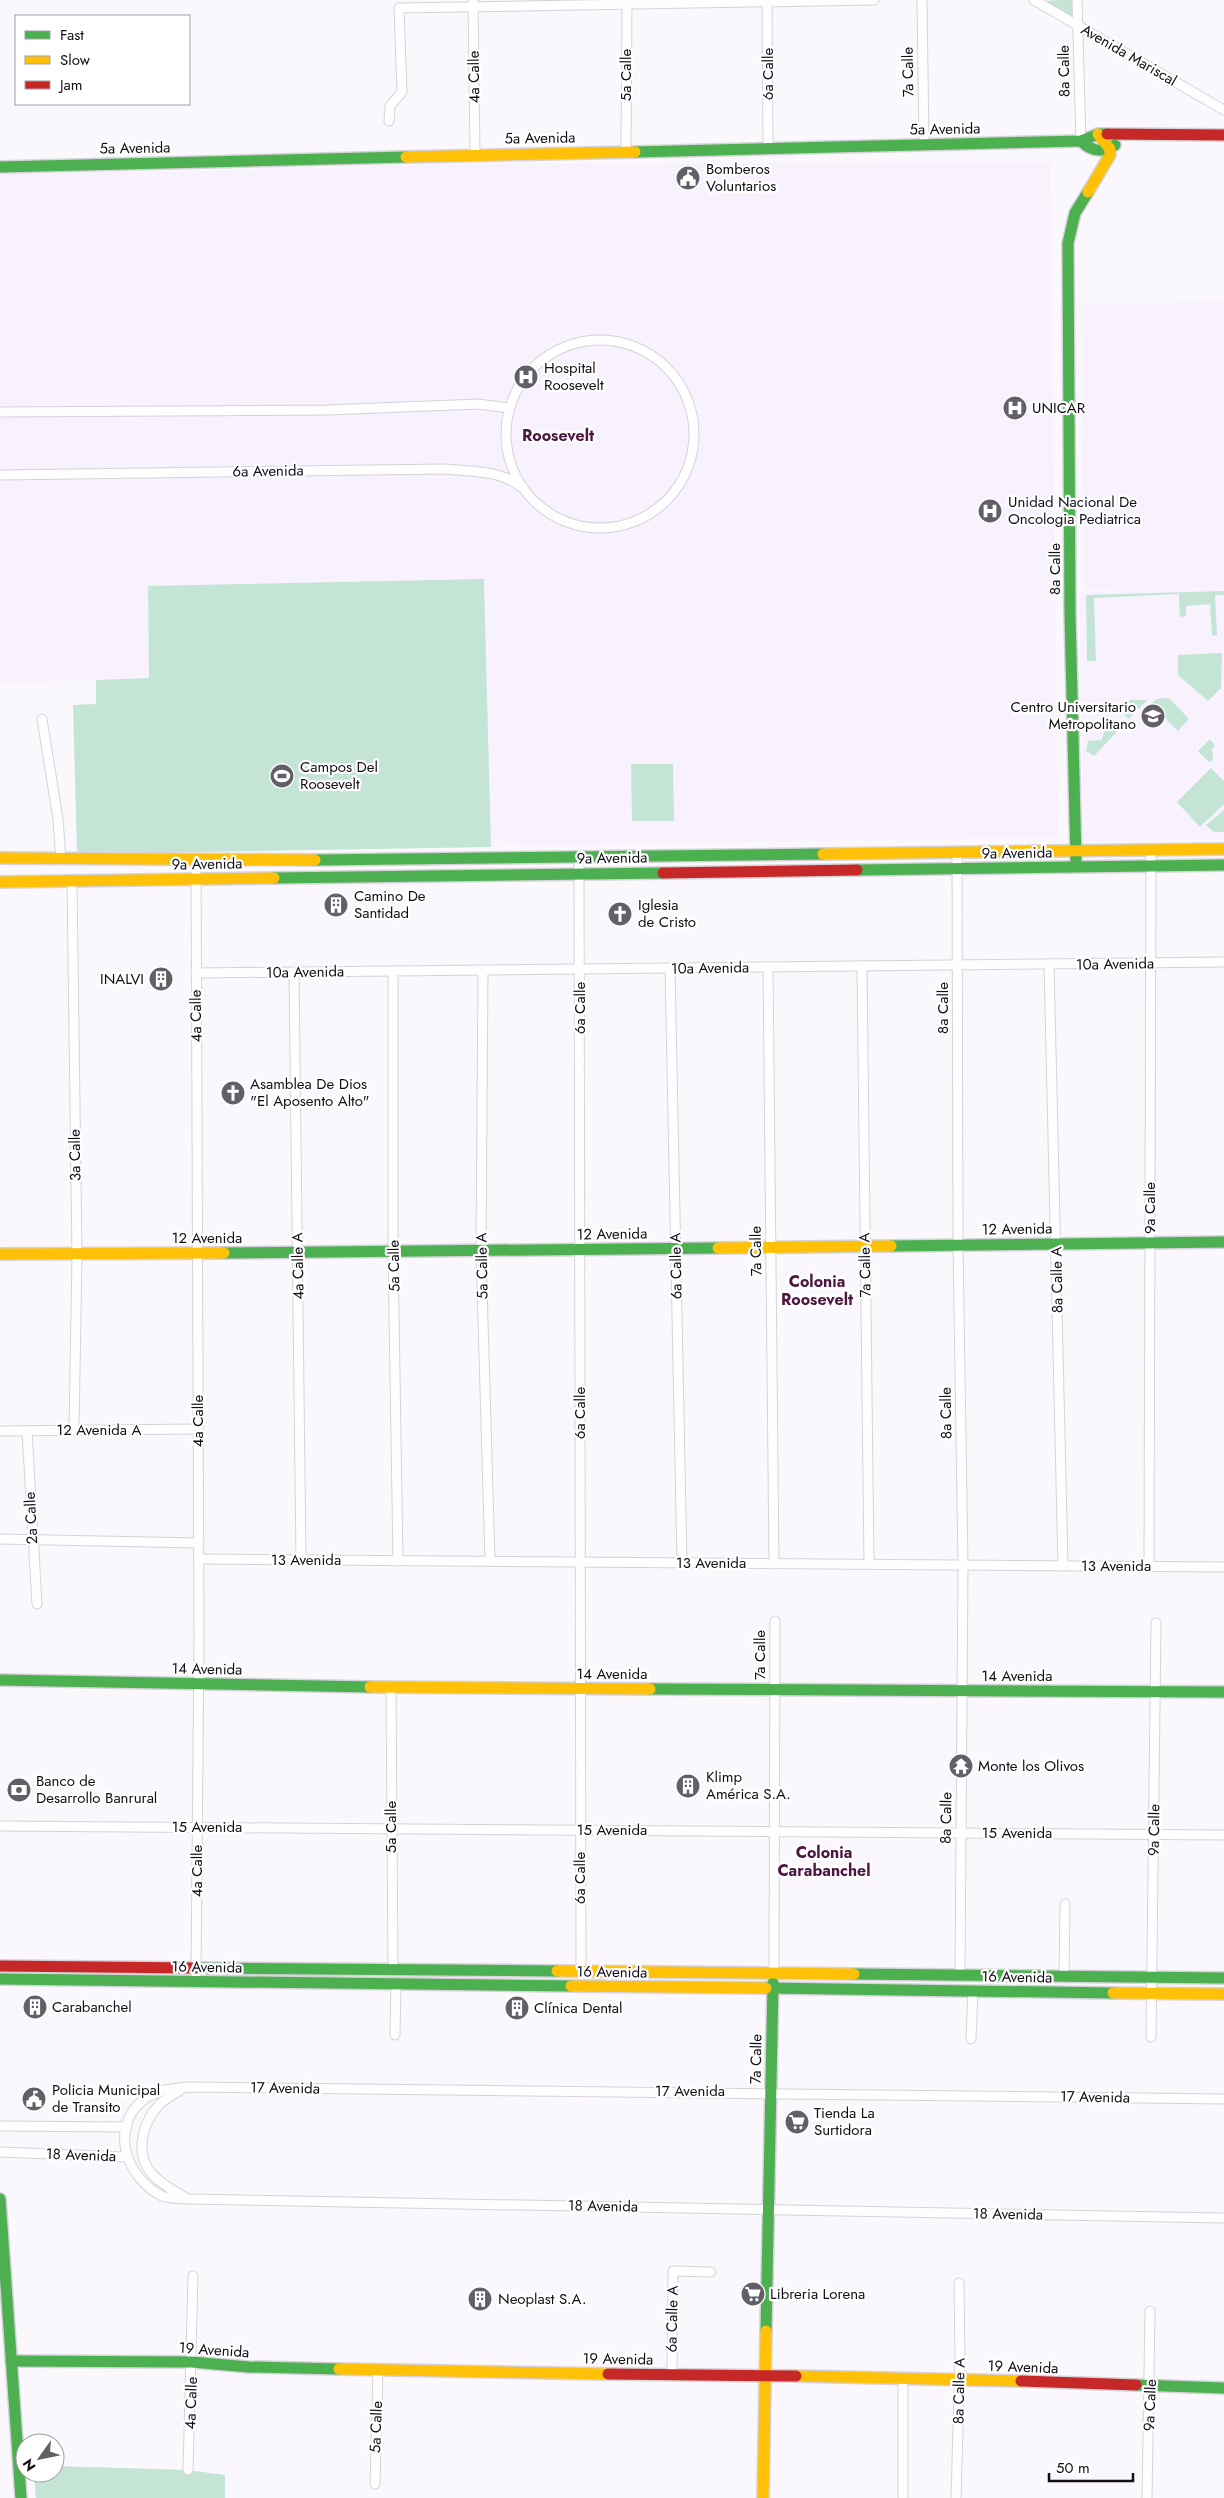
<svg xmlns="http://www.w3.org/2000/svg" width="1224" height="2498" viewBox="0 0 1224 2498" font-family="Jost,sans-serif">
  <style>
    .built { fill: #f8f1fe }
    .green { fill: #c4e5d5 }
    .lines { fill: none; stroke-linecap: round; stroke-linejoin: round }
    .street-casing { stroke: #d6d2d9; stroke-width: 11 }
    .fast-casing { stroke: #d6d2d9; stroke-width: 14 }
    .slow-casing { stroke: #d6d2d9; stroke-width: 14 }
    .jam-casing { stroke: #d6d2d9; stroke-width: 14 }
    .street { stroke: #fefeff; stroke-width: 9 }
    .fast { stroke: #4caf50; stroke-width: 11 }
    .slow { stroke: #ffc107; stroke-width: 11 }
    .jam { stroke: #c62828; stroke-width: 11 }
    .labels { text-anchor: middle; stroke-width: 4.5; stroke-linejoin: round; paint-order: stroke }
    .street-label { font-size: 15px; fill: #120d16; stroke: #fff }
    .poi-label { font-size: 15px; fill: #120d16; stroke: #fff; text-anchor: start }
    .neighbourhood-label { font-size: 16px; font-weight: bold; fill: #4d1742; stroke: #fff }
  </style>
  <rect width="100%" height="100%" fill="#faf8fc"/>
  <g class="built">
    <polygon points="1050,162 1058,837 524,846 497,840 491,847 485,580 148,586 149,678 0,683 0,174 206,171 443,164"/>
    <polygon points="1224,302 1224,588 1083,590 1081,304"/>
    <polygon points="1224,589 1224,839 1083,842 1079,592"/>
  </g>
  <g class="green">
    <polygon points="1056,0 1075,0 1074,24 1036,2"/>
    <polygon points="484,579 491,847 77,854 73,705 96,704 96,680 149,678 148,586"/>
    <polygon points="1224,591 1224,595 1215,595 1217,636 1212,635 1210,604 1186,606 1186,616 1180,617 1179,594 1094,598 1096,661 1087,661 1086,595"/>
    <polygon points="1222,653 1221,688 1208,701 1178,675 1178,655"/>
    <polygon points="1163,698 1170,699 1189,719 1178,731 1151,704 1156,699"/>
    <polygon points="1129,700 1147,700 1129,719 1121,712"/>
    <polygon points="1120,721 1124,724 1094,756 1086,751 1088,741 1101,740 1103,737 1104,728 1119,726"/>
    <polygon points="1210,739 1215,746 1212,749 1213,761 1209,762 1198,751"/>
    <polygon points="631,764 673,764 674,821 632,821"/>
    <polygon points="1211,768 1224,781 1224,804 1200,827 1177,802"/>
    <polygon points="1224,810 1224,832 1214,832 1206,825"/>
    <polygon points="55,2466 188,2470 225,2475 225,2498 36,2498 34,2473 55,2473"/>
  </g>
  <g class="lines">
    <defs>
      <g id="street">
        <polyline points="473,0 475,155"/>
        <polyline points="767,0 768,147"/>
        <polyline points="922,0 924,144"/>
        <polyline points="1034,0 1224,110"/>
        <polyline points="1077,0 1081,141"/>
        <polyline points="389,121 390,106 402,92 399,8 874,0"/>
        <polyline points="626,151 627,0"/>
        <circle cx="600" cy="434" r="94"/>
        <polyline points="0,412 328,410 478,404 510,408"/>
        <path d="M0 475 446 469C471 472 502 470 521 487"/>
        <polyline points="42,719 58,819 61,860"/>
        <polyline points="957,852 958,1245 963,1565 960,1974"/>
        <polyline points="579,856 581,1971"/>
        <polyline points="196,860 199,1641 196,1974"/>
        <polyline points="72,881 77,1255 74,1430"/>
        <polyline points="1049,964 1063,1566"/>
        <polyline points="862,966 869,1564"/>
        <polyline points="768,967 774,1564"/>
        <polyline points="670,968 682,1563"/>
        <polyline points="483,970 481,1251 490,1561"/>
        <polyline points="393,971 393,1252 398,1561"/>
        <polyline points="294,972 301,1560"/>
        <polyline points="196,973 1224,962"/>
        <polyline points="0,1431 198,1429"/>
        <polyline points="27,1431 37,1604"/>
        <polyline points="0,1539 199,1543"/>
        <polyline points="199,1559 1224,1567"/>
        <polyline points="1149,1567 1151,850"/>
        <polyline points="391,1687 393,1968"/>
        <polyline points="0,1826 1224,1835"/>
        <polyline points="774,1972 775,1621"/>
        <polyline points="1064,1976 1065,1904"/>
        <polyline points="395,2035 396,1984"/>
        <polyline points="1151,2037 1156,1623"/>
        <polyline points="971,2039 973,1991"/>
        <path d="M183 2088C175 2094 164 2099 158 2106 144 2122 136 2147 147 2167 155 2181 173 2190 186 2198"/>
        <path d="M1224 2099 186 2087C170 2089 155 2090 142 2101 109 2129 127 2179 162 2196 170 2199 181 2198 189 2199L1224 2218"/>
        <polyline points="0,2126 127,2127"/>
        <polyline points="0,2152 126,2157"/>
        <polyline points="672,2374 673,2271 711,2272"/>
        <polyline points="188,2470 193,2276"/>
        <polyline points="375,2484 378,2370"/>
        <polyline points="903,2496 903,2379"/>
        <polyline points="956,2498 960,2359 959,2283"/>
        <polyline points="1147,2498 1150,2311"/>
      </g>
      <g id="fast">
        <path d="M1081 141C1092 152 1102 153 1115 145"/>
        <polyline points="635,152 1081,141 1098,134 1107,134"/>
        <polyline points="0,167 406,157"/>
        <polyline points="315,860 823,854"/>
        <polyline points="1076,860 1070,614 1068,243 1075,213 1088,192"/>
        <polyline points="857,870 1224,865"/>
        <polyline points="274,878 663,873"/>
        <polyline points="891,1246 1224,1242"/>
        <polyline points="224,1253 718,1248"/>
        <polyline points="0,1680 370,1687"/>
        <polyline points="650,1689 1224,1692"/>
        <polyline points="194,1968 557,1971"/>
        <polyline points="854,1974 1224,1978"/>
        <polyline points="0,1979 571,1986"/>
        <polyline points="766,1988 1113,1993"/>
        <polyline points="0,2199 21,2498"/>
        <polyline points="766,2331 773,1983"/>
        <polyline points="11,2361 192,2362 249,2367 339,2369"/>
        <polyline points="1136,2385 1224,2388"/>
      </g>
      <g id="slow">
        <polyline points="406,157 635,152"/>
        <polyline points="1088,192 1110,155 1110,149 1098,134"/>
        <polyline points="823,854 1224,849"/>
        <polyline points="0,858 315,860"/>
        <polyline points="0,882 274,878"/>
        <polyline points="718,1248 891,1246"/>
        <polyline points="0,1254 224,1253"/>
        <polyline points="370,1687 650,1689"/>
        <polyline points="557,1971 854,1974"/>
        <polyline points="571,1986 766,1988"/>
        <polyline points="1113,1993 1224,1994"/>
        <polyline points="339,2369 608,2374"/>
        <polyline points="796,2376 1021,2381"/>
        <polyline points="763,2498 766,2331"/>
      </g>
      <g id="jam">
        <polyline points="1107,134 1224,135"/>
        <polyline points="663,873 857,870"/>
        <polyline points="0,1966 194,1968"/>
        <polyline points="608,2374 796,2376"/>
        <polyline points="1021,2381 1136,2385"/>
      </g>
    </defs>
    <use href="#street" class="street-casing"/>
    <use href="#fast" class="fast-casing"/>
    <use href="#slow" class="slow-casing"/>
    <use href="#jam" class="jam-casing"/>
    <use href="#street" class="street"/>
    <use href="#fast" class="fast"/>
    <use href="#slow" class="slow"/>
    <use href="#jam" class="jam"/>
  </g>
  <defs>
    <symbol id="civic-disc" viewBox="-11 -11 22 22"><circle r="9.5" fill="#635f66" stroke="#fff"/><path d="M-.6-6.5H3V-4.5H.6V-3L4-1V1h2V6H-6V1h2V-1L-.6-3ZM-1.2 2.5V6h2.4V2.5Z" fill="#fff"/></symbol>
    <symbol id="hospital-disc" viewBox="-11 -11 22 22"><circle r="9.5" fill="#635f66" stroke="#fff"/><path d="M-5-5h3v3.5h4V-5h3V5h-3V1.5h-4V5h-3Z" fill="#fff"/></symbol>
    <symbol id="university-disc" viewBox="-11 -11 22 22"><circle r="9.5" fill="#635f66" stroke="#fff"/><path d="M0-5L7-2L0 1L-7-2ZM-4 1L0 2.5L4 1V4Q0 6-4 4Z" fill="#fff"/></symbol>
    <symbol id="stadium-disc" viewBox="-11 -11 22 22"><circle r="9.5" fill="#635f66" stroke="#fff"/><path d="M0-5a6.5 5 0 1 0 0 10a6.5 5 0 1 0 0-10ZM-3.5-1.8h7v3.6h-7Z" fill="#fff"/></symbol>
    <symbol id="building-disc" viewBox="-11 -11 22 22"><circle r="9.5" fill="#635f66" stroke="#fff"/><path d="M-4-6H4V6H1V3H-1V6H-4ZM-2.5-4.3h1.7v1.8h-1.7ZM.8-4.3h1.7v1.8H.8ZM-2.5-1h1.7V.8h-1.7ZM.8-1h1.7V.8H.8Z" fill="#fff"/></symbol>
    <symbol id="church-disc" viewBox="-11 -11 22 22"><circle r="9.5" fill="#635f66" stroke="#fff"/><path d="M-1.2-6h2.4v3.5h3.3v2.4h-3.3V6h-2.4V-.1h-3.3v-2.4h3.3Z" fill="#fff"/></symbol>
    <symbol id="temple-disc" viewBox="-11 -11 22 22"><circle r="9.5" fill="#635f66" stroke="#fff"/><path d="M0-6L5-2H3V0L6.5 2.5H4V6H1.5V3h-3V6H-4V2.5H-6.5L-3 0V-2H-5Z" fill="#fff"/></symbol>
    <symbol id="bank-disc" viewBox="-11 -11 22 22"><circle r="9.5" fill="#635f66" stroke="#fff"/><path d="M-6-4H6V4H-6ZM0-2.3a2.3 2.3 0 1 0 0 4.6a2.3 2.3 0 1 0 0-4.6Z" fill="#fff"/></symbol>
    <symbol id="supermarket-disc" viewBox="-11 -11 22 22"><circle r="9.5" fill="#635f66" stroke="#fff"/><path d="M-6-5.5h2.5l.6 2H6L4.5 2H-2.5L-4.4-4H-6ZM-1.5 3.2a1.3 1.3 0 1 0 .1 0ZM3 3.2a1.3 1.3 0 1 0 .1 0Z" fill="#fff"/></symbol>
  </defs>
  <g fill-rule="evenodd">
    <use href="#civic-disc" x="674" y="164" width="28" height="28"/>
    <use href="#hospital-disc" x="512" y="363" width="28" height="28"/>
    <use href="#hospital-disc" x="1001" y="394" width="28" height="28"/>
    <use href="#hospital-disc" x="976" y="497" width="28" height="28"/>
    <use href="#university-disc" x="1139" y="702" width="28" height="28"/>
    <use href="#stadium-disc" x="268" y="762" width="28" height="28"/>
    <use href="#building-disc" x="322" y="891" width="28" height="28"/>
    <use href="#church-disc" x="606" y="900" width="28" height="28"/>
    <use href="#building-disc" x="147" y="965" width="28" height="28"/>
    <use href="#church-disc" x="219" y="1079" width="28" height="28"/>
    <use href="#temple-disc" x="947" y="1752" width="28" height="28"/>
    <use href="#building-disc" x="674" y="1772" width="28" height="28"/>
    <use href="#bank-disc" x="5" y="1776" width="28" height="28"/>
    <use href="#building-disc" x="21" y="1993" width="28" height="28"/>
    <use href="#building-disc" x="503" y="1994" width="28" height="28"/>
    <use href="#civic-disc" x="20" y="2085" width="28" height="28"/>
    <use href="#supermarket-disc" x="783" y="2108" width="28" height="28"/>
    <use href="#supermarket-disc" x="739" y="2280" width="28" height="28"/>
    <use href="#building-disc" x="466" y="2285" width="28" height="28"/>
  </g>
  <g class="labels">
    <g class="street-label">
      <text transform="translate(1129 55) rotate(30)" y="5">Avenida Mariscal</text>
      <text transform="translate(1064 71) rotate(-91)" y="5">8a Calle</text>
      <text transform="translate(908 72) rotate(-91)" y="5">7a Calle</text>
      <text transform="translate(768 74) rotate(-90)" y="5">6a Calle</text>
      <text transform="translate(626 75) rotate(-90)" y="5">5a Calle</text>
      <text transform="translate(474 77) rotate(-91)" y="5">4a Calle</text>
      <text transform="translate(945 129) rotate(-1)" y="5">5a Avenida</text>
      <text transform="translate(540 138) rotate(-1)" y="5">5a Avenida</text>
      <text transform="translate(135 148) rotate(-1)" y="5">5a Avenida</text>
      <text transform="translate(268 471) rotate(-1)" y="5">6a Avenida</text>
      <text transform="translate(1055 569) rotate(-90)" y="5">8a Calle</text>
      <text transform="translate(1017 853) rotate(-1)" y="5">9a Avenida</text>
      <text transform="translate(612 858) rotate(-1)" y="5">9a Avenida</text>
      <text transform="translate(207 864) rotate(-1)" y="5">9a Avenida</text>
      <text transform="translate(1115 964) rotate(-1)" y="5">10a Avenida</text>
      <text transform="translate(710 968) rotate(-1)" y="5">10a Avenida</text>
      <text transform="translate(305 972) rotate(-1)" y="5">10a Avenida</text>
      <text transform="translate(580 1008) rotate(-90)" y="5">6a Calle</text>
      <text transform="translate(943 1008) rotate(-90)" y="5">8a Calle</text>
      <text transform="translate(196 1016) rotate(-91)" y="5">4a Calle</text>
      <text transform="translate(75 1155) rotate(-91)" y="5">3a Calle</text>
      <text transform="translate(1150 1208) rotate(-90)" y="5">9a Calle</text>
      <text transform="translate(1017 1229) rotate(-1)" y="5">12 Avenida</text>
      <text transform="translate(612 1234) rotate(-1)" y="5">12 Avenida</text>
      <text x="207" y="1243">12 Avenida</text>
      <text transform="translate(756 1251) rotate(-91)" y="5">7a Calle</text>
      <text transform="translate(865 1265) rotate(-91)" y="5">7a Calle A</text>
      <text transform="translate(298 1266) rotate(-91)" y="5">4a Calle A</text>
      <text transform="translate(394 1266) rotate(-91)" y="5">5a Calle</text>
      <text transform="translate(482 1266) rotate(-91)" y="5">5a Calle A</text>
      <text transform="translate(676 1266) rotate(-91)" y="5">6a Calle A</text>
      <text transform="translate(1057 1280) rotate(-91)" y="5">8a Calle A</text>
      <text transform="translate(580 1413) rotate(-90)" y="5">6a Calle</text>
      <text transform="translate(946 1413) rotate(-91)" y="5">8a Calle</text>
      <text transform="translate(198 1421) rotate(-90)" y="5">4a Calle</text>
      <text x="99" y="1435">12 Avenida A</text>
      <text transform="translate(31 1518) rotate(-93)" y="5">2a Calle</text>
      <text x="306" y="1565">13 Avenida</text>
      <text x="711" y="1568">13 Avenida</text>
      <text x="1116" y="1571">13 Avenida</text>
      <text transform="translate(760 1655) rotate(-90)" y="5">7a Calle</text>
      <text transform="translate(207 1669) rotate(1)" y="5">14 Avenida</text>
      <text x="612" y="1679">14 Avenida</text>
      <text x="1017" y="1681">14 Avenida</text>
      <text transform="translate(946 1818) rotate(-89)" y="5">8a Calle</text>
      <text x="207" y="1832">15 Avenida</text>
      <text transform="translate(391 1827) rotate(-90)" y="5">5a Calle</text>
      <text x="612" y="1835">15 Avenida</text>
      <text transform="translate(1154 1830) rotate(-89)" y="5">9a Calle</text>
      <text x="1017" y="1838">15 Avenida</text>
      <text transform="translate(197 1871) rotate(-90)" y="5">4a Calle</text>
      <text transform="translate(580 1878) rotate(-90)" y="5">6a Calle</text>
      <text transform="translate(207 1967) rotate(1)" y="5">16 Avenida</text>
      <text transform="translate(612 1972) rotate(1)" y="5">16 Avenida</text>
      <text transform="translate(1017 1977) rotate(1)" y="5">16 Avenida</text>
      <text transform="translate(756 2059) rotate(-89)" y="5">7a Calle</text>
      <text transform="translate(285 2088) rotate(1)" y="5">17 Avenida</text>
      <text x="690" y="2096">17 Avenida</text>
      <text transform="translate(1095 2097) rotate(1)" y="5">17 Avenida</text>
      <text transform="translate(81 2155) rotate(2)" y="5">18 Avenida</text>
      <text transform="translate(603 2206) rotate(1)" y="5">18 Avenida</text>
      <text transform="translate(1008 2214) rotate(1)" y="5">18 Avenida</text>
      <text transform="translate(672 2319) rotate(-89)" y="5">6a Calle A</text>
      <text transform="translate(214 2350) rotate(4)" y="5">19 Avenida</text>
      <text transform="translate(618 2359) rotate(1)" y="5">19 Avenida</text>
      <text transform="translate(1023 2367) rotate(2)" y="5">19 Avenida</text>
      <text transform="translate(959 2391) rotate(-89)" y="5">8a Calle A</text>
      <text transform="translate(191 2403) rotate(-88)" y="5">4a Calle</text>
      <text transform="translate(1150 2405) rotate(-88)" y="5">9a Calle</text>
      <text transform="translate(376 2427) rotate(-88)" y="5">5a Calle</text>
    </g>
    <g class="poi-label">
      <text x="706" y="174">Bomberos<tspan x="706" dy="17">Voluntarios</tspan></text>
      <text x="544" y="373">Hospital<tspan x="544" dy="17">Roosevelt</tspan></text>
      <text x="1032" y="413">UNICAR</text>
      <text x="1008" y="507">Unidad Nacional De<tspan x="1008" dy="17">Oncologia Pediatrica</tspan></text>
      <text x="1136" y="712" text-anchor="end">Centro Universitario<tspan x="1136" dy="17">Metropolitano</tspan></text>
      <text x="300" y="772">Campos Del<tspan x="300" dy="17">Roosevelt</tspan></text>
      <text x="354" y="901">Camino De<tspan x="354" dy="17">Santidad</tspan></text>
      <text x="638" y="910">Iglesia<tspan x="638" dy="17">de Cristo</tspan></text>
      <text x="144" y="984" text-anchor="end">INALVI</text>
      <text x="250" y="1089">Asamblea De Dios<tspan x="250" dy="17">"El Aposento Alto"</tspan></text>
      <text x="978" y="1771">Monte los Olivos</text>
      <text x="706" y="1782">Klimp<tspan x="706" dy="17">América S.A.</tspan></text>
      <text x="36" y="1786">Banco de<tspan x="36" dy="17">Desarrollo Banrural</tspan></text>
      <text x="52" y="2012">Carabanchel</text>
      <text x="534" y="2013">Clínica Dental</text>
      <text x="52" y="2095">Policia Municipal<tspan x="52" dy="17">de Transito</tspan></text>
      <text x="814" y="2118">Tienda La<tspan x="814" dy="17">Surtidora</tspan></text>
      <text x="770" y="2299">Libreria Lorena</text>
      <text x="498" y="2304">Neoplast S.A.</text>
    </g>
    <g class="neighbourhood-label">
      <text x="558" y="441">Roosevelt</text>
      <text x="817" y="1287">Colonia<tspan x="817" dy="18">Roosevelt</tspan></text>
      <text x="824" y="1858">Colonia<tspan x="824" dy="18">Carabanchel</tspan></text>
    </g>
  </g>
  <rect x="15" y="15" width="175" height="90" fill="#ffffff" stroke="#a09ea2"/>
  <rect x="25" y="31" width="25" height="8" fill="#4caf50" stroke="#a09ea2"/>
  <text x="60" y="40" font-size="15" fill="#120d16">Fast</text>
  <rect x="25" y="56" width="25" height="8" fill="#ffc107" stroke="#a09ea2"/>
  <text x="60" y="65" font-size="15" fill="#120d16">Slow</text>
  <rect x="25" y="81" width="25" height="8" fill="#c62828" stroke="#a09ea2"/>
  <text x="60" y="90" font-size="15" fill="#120d16">Jam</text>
  <g transform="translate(40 2458) rotate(237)"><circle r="24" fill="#ffffff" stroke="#a09ea2"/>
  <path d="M0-4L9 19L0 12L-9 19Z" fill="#635f66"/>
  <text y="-8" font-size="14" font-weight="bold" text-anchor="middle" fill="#120d16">N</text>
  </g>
  <path d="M1049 2473v8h84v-8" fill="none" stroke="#120d16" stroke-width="2.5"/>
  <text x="1056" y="2473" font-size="15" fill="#120d16" stroke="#ffffff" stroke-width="4" paint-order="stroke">50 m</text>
</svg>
